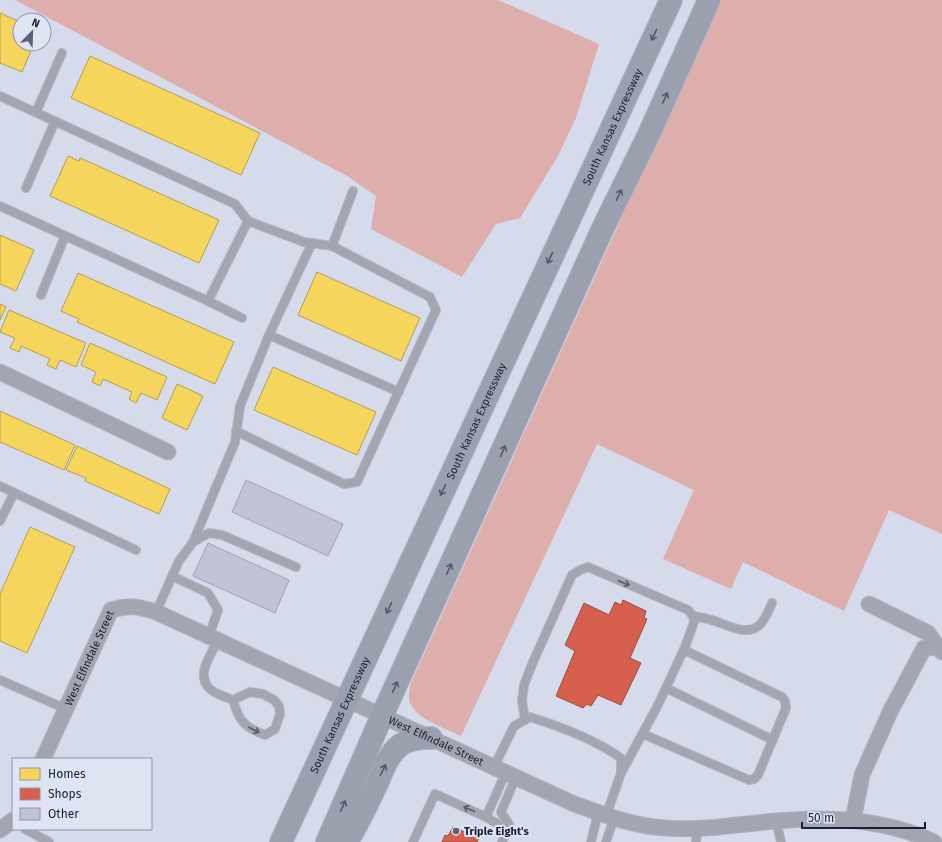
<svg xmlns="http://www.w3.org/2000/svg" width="942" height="842" viewBox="0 0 942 842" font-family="'Fira Sans',sans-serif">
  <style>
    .green { fill: #deaeac }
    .homes { fill: #f6d55c; stroke: #b39e51 }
    .shops { fill: #d6604d; stroke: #9d4c46 }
    .building { fill: #c2c2d7; stroke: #a1a1b5 }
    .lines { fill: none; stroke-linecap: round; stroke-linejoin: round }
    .service-casing { stroke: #b1b6c5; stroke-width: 10 }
    .minor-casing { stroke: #b1b6c5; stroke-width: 17 }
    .primary-casing { stroke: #b1b6c5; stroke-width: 24 }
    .service { stroke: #a3a6b1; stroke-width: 8 }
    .minor { stroke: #a3a6b1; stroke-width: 15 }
    .primary { stroke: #9ba0ae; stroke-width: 22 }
    .oneway { stroke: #52586d }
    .oneway2 { stroke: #565b6e }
    .poi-dot { fill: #5a6076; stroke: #dfe4f2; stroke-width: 1.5 }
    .labels { text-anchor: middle; stroke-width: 4; stroke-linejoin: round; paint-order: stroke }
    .street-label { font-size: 11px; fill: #171e37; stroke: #dfe4f2 }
    .poi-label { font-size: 11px; font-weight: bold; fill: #171e37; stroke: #dfe4f2; text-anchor: start }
  </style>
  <rect width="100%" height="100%" fill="#d5dbea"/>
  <g class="green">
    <polygon points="15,0 498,0 599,44 576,118 558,156 520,218 496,224 462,277 371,229 376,196 347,176"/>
    <path d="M720 0H942V534L889 510 844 611 743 562 731 589 663 559 694 490 597 444 461 736C445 728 411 718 409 698 408 694 410 689 410 685Z"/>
  </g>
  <g class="homes">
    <polygon points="0,13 20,22 20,44 34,44 22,72 0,63"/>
    <polygon points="90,56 260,133 241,175 71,98"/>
    <polygon points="68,156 79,161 80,158 219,220 199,263 50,196"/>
    <polygon points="0,235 34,250 16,291 0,284"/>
    <polygon points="317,272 420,318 401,361 298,315"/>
    <polygon points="78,273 234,342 215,384 77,322 79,319 61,311"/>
    <polygon points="0,304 6,307 0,320"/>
    <polygon points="9,310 86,343 76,367 60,360 56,369 47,365 50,359 21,346 19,352 10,348 15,338 0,332"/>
    <polygon points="90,343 167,377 157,400 141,393 136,403 129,399 132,392 103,379 100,386 92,382 96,372 81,365"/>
    <polygon points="273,367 376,412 357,455 254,410"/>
    <polygon points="177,384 203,396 187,430 162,418"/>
    <polygon points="0,411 75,445 64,470 0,442"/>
    <polygon points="77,446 170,489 159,514 85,481 86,478 66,470"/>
    <polygon points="30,527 75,547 27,653 0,641 0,594"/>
  </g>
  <g class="shops">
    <polygon points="623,600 646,611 644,618 647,619 630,658 641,663 621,705 598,695 591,706 587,704 583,708 556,696 575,651 565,645 584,603 609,615 615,602 621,605"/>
    <polygon points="453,827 479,838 477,842 442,842 445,835 448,836"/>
  </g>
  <g class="building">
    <polygon points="246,480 343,524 328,556 232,512"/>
    <polygon points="208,543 289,580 275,613 193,576"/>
  </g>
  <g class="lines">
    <defs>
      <g id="service">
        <polyline points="0,96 235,204 248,221 208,301 0,206"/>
        <polyline points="36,112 62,53"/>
        <polyline points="26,188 55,121"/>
        <polyline points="332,246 353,191"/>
        <polyline points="41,295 65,236"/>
        <polyline points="208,301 242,318"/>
        <polyline points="269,335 399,392"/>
        <polyline points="236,431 344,484 357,482 436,310 430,297 332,246 304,242 248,221"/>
        <polyline points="0,486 136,550"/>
        <polyline points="0,521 14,493"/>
        <polyline points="193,542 235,442 240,406 269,335 312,243"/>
        <polyline points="172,576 208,593 218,610 209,636"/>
        <polyline points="156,612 179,561 193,542 209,533 222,535 296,567"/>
        <path d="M693 616C699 617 705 618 711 620 725 623 743 636 757 627 764 623 769 610 772 603"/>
        <path d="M218 640C211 655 195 675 210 689 215 694 226 697 233 700L250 692 263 694 274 700 279 706 280 714 275 729 265 735C244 727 239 721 233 700"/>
        <polyline points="0,680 66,709"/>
        <polyline points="666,688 773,740"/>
        <polyline points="525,720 522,701 524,685 533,662 572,575 580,570 588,567 688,610 693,616 694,622 685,647 658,705 621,773"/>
        <polyline points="643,734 749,780 754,779 758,775 786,708 785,701 782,697 684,650"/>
        <path d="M494 767 514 726 530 717C562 727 594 739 621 758V773L606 816"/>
        <polyline points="486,817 508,830"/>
        <polyline points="776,821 781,842"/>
        <polyline points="25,829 49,842"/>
        <polyline points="413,842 435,794 486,817 506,772"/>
        <polyline points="502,842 510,826 501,812 516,777"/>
        <polyline points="591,842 598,813"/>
        <polyline points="606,842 614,818"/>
        <polyline points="696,842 697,829"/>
      </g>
      <g id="minor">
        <polyline points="0,372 168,452"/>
        <polyline points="869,604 928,633 938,647"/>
        <path id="s1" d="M43 759 111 610C130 605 137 606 156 612L572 803C602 814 632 826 665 828 703 831 739 824 777 821 830 816 885 819 934 842"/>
        <polyline points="853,820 862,775 890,712 924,648 938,647 942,652"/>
        <polyline points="0,830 13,820"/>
      </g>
      <g id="primary">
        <path id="s2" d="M281 842 671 0"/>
        <polyline points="327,842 382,716 602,230 649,134 709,0"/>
        <path d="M347 842C357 825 366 807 374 790 381 776 386 757 399 746 408 739 420 738 431 738"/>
      </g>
    </defs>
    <use href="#service" class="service-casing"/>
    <use href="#minor" class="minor-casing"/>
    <use href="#primary" class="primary-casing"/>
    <use href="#service" class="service"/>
    <use href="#minor" class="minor"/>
    <use href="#primary" class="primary"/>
  </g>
  <defs><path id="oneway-shaft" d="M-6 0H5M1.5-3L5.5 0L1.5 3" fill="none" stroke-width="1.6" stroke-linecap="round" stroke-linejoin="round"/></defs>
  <g class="oneway">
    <use href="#oneway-shaft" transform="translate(654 35) rotate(115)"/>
    <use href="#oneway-shaft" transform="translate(665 98) rotate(-66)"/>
    <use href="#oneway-shaft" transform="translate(619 195) rotate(-64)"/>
    <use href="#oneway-shaft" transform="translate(550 258) rotate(115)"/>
    <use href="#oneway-shaft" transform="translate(503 451) rotate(-66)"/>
    <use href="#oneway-shaft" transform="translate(443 490) rotate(115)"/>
    <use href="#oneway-shaft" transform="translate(449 569) rotate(-66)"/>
    <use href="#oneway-shaft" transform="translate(389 608) rotate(115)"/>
    <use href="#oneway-shaft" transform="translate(395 687) rotate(-66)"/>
    <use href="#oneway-shaft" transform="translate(383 770) rotate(-64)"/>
    <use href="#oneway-shaft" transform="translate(343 806) rotate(-66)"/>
  </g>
  <g class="oneway2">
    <use href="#oneway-shaft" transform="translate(624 583) rotate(23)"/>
    <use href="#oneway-shaft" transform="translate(254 730) rotate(27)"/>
    <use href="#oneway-shaft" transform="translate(469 809) rotate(-156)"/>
  </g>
  <circle class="poi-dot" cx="456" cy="831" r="4"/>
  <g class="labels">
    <g class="street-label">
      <text dy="4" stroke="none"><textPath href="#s2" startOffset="788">South Kansas Expressway</textPath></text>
      <text dy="4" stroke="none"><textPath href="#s2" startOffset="464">South Kansas Expressway</textPath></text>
      <text dy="4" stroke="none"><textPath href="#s1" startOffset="111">West Elfindale Street</textPath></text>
      <text dy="4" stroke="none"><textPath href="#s2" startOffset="140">South Kansas Expressway</textPath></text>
      <text dy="4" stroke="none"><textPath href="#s1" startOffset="518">West Elfindale Street</textPath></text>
    </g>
    <g class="poi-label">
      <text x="464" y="835">Triple Eight's</text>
    </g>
  </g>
  <rect x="12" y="758" width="140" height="72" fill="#dfe4f2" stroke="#8f95a7"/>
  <rect x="20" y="768" width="20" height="12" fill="#f6d55c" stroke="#8f95a7"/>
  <text x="48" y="778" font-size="12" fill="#171e37">Homes</text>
  <rect x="20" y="788" width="20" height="12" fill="#d6604d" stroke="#8f95a7"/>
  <text x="48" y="798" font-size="12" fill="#171e37">Shops</text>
  <rect x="20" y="808" width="20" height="12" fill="#c2c2d7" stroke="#8f95a7"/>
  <text x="48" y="818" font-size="12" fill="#171e37">Other</text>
  <g transform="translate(32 32) rotate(23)"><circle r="19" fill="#dfe4f2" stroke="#8f95a7"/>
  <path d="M0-3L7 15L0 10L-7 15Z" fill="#5a6076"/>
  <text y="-6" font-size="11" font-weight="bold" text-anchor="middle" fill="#171e37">N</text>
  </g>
  <path d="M802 822v6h123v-6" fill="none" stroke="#171e37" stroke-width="2"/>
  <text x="808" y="822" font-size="12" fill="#171e37" stroke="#dfe4f2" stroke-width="3" paint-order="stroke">50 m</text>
</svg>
